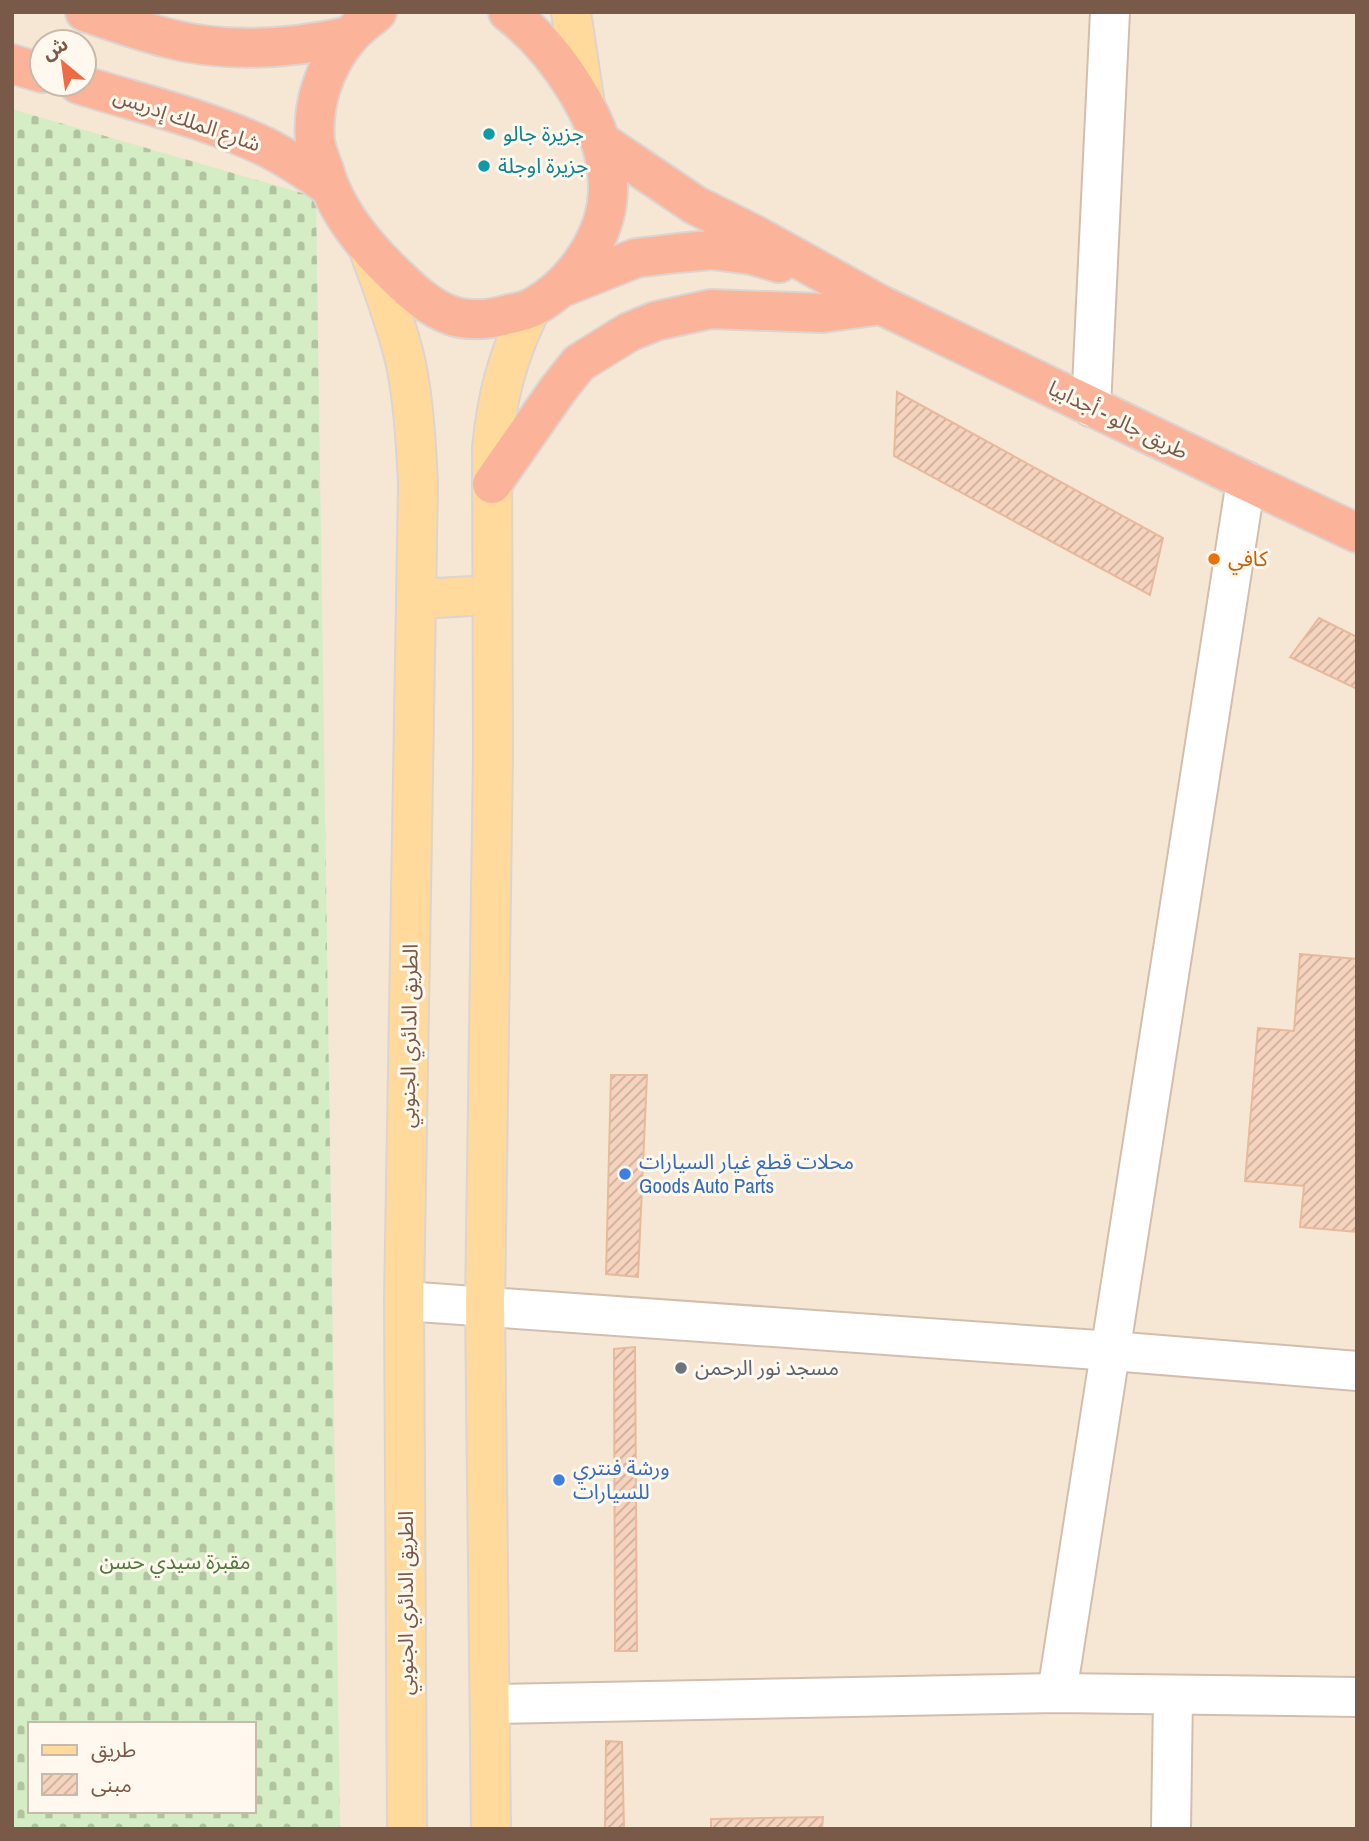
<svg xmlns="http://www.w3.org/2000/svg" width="1369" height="1841" viewBox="0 0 1369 1841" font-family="'Archivo Narrow','Noto Sans Arabic',sans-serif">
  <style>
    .residential { fill: #f6e7d5; fill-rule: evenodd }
    .cemetery { fill: url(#cemetery-stones); fill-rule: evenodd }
    .building { fill: url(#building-hatch); stroke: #e8b99c; stroke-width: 2 }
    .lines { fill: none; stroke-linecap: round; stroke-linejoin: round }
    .street-casing { stroke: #d3beae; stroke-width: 42 }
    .primary-casing { stroke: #dcd4d0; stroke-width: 42 }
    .highway-casing { stroke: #dcd4d0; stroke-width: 42 }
    .street { stroke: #fff; stroke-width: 38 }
    .primary { stroke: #ffda9c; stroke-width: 38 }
    .highway { stroke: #fbb49a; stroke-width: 38 }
    .culture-dot { fill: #0f9aa8; stroke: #fff8ee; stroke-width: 2.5 }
    .food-dot { fill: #e8710a; stroke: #fff8ee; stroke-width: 2.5 }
    .shop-dot { fill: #3f7fe0; stroke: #fff8ee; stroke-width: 2.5 }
    .worship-dot { fill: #6b7280; stroke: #fff8ee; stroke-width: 2.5 }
    .labels { text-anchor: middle; stroke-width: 6; stroke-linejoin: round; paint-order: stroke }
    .street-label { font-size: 21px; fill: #795a49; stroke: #fff8ee }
    .culture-label { font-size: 21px; fill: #0d838f; stroke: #fff8ee; text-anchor: start }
    .food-label { font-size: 21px; fill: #c56008; stroke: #fff8ee; text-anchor: start }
    .shop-label { font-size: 21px; fill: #366cbe; stroke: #fff8ee; text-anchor: start }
    .worship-label { font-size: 21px; fill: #5b616d; stroke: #fff8ee; text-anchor: start }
    .park-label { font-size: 21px; fill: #4f7a3d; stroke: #fff8ee }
  </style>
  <defs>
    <pattern id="cemetery-stones" width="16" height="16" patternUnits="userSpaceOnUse" patternTransform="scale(1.75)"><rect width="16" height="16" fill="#d4edc4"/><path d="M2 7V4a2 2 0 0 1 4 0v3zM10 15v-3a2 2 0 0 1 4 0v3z" fill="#b1c3a1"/></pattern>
    <pattern id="building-hatch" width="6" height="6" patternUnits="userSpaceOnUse" patternTransform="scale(1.75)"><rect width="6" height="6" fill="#f5d3bd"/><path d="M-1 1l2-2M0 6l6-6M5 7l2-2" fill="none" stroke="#cbae9c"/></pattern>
  </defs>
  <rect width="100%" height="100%" fill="#fef5e7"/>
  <path class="residential" d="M12 12H1357V1829H12ZM42 42H84V84H42ZM30 1724H254V1811H30Z"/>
  <path class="cemetery" d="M12 109 316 197 340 1829H12ZM30 1724H254V1811H30Z"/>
  <g class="building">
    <polygon points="897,392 1163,538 1150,595 894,456"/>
    <polygon points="1319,618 1357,637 1357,689 1290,657"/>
    <polygon points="1300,954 1357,959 1357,1232 1300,1227 1304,1186 1245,1181 1258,1028 1294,1031"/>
    <polygon points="611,1075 647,1075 638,1277 606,1274"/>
    <polygon points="635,1347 637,1651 615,1651 614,1349"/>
    <polygon points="606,1741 622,1742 624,1829 605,1829"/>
    <polygon points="823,1817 822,1829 711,1829 711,1819"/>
  </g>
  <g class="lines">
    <defs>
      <g id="street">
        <polyline points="1091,407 1110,12"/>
        <polyline points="404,1301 1112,1351 1357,1371"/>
        <polyline points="1057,1693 1246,481"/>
        <polyline points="491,1704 1057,1693 1357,1697"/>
        <polyline points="1171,1829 1173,1695"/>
      </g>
      <g id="primary">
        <polyline points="571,12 585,105"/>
        <path d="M369 250C383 287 397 325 406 364 414 404 416 444 418 484L404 1301 407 1829"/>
        <polyline points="416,599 492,595"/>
        <path d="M491 1829 485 1306 493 755 492 448C497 395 508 355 531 308"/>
      </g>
      <g id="highway">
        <path d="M85 12C112 21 139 31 167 38 228 54 290 49 350 36"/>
        <path d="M377 12C368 20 357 27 349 37 325 65 312 103 315 140 316 150 321 161 324 170 335 209 362 243 391 271 409 288 426 306 450 315 465 321 486 320 502 316 512 313 524 312 533 307 574 285 609 234 608 186 608 124 556 49 508 12"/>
        <polyline points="12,64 42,73"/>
        <path d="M78 84C142 104 208 119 268 148 289 159 309 172 328 186"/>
        <polyline points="603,143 695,205 757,236 881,305 1246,481 1357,533"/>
        <polyline points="563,287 636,258 678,253 711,250 752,255 779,263"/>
        <polyline points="492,484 559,388 579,363 629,332 656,321 711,309 822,313 881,305"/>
      </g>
    </defs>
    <use href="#street" class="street-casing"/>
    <use href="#primary" class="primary-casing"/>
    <use href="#highway" class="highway-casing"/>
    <use href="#street" class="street"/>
    <use href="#primary" class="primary"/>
    <use href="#highway" class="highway"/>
  </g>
  <g class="culture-dot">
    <circle cx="489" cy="134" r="7"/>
    <circle cx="484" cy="166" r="7"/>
  </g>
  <circle class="food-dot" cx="1214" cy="559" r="7"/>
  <g class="shop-dot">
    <circle cx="625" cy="1174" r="7"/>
    <circle cx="559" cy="1480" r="7"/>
  </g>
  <circle class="worship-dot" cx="681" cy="1368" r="7"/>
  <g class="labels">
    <g class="street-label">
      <text transform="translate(187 120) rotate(19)" y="7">شارع الملك إدريس</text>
      <text transform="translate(1118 420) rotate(26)" y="7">طريق جالو - أجدابيا</text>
      <text transform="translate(409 1036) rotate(-89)" y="7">الطريق الدائري الجنوبي</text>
      <text transform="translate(406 1603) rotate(-90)" y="7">الطريق الدائري الجنوبي</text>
    </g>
    <g class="culture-label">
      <text x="503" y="141">جزيرة جالو</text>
      <text x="498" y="173">جزيرة اوجلة</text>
    </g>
    <g class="food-label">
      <text x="1228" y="566">كافي</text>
    </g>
    <g class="shop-label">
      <text x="639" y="1169">محلات قطع غيار السيارات<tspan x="639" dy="24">Goods Auto Parts</tspan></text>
      <text x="573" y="1475">ورشة فنتري<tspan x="573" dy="24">للسيارات</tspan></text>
    </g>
    <g class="worship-label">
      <text x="695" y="1375">مسجد نور الرحمن</text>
    </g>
    <g class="park-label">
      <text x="175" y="1569">مقبرة سيدي حسن</text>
    </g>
  </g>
  <rect width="1369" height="1841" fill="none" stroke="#795a49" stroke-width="28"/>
  <rect x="28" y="1722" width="228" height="91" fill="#fff8ee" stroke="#c9b9ac" stroke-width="2"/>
  <rect x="42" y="1745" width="35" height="10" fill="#ffda9c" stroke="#c9b9ac" stroke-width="2"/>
  <text x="91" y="1757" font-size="21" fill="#795a49">طريق</text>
  <rect x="42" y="1774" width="35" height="21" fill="url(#building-hatch)" stroke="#c9b9ac" stroke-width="2"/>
  <text x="91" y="1792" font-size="21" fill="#795a49">مبنى</text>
  <g transform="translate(63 63) rotate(331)"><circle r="33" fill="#fff8ee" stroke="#c9b9ac" stroke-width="2"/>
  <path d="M0-5L12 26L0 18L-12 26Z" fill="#ee6b45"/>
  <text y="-10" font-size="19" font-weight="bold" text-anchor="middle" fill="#795a49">ش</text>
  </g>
</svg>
